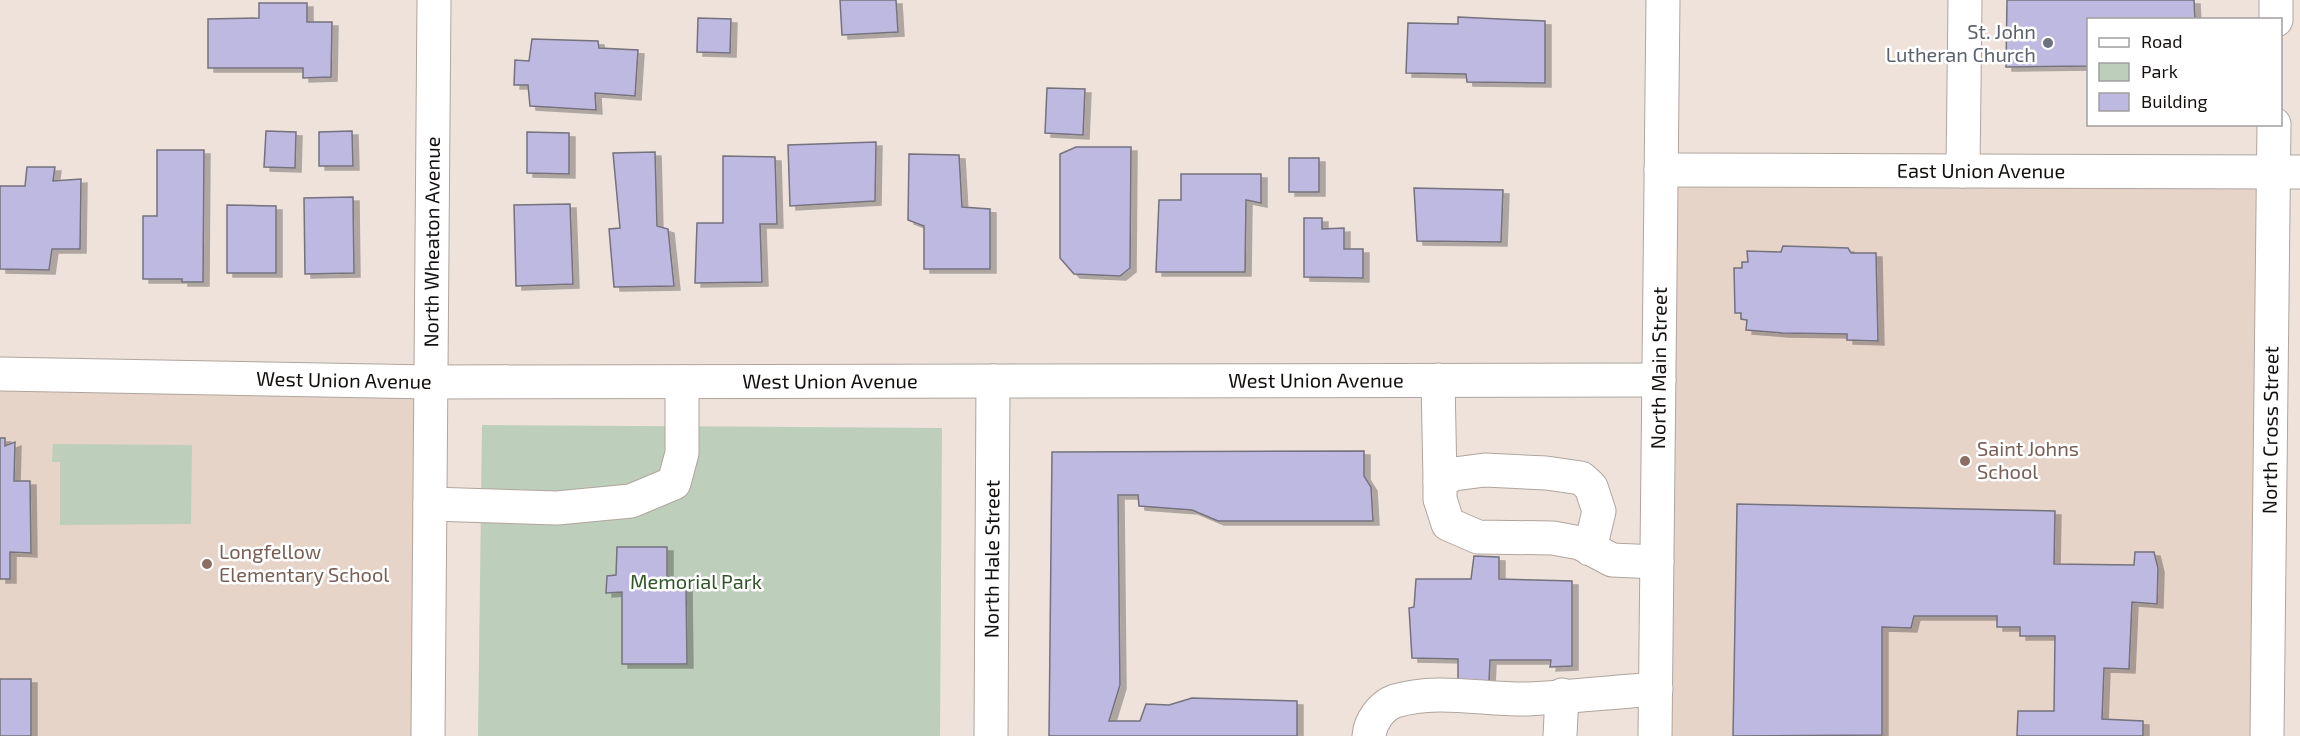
<svg xmlns="http://www.w3.org/2000/svg" width="2300" height="736" viewBox="0 0 2300 736" font-family="'Exo 2',sans-serif">
  <style>
    .built { fill: #e7d4c9 }
    .green { fill: #bdceba }
    .building { fill: #beb9e0; stroke: #74727d; stroke-width: 1.5; filter: url(#shadow) }
    .lines { fill: none; stroke-linecap: round; stroke-linejoin: round }
    .minor-casing { stroke: #b0a59e; stroke-width: 35 }
    .minor { stroke: #fff; stroke-width: 33 }
    .worship-dot { fill: #6b7280; stroke: #fff; stroke-width: 2 }
    .education-dot { fill: #8d6e63; stroke: #fff; stroke-width: 2 }
    .labels { text-anchor: middle; stroke-width: 5; stroke-linejoin: round; paint-order: stroke }
    .worship-label { font-size: 20px; fill: #5b616d; stroke: #fff; text-anchor: end }
    .street-label { font-size: 20px; fill: #130f0d; stroke: #fff }
    .education-label { font-size: 20px; fill: #785e54; stroke: #fff; text-anchor: start }
    .park-label { font-size: 20px; fill: #2f5527; stroke: #fff }
  </style>
  <defs>
    <filter id="shadow"><feDropShadow dx="6" dy="4" stdDeviation="0" flood-color="#0004"/></filter>
  </defs>
  <rect width="100%" height="100%" fill="#eee2db"/>
  <g class="built">
    <polygon points="2264,183 2256,736 1667,736 1673,185"/>
    <polygon points="0,386 415,391 413,736 0,736"/>
  </g>
  <g class="green">
    <polygon points="482,425 942,428 940,736 478,736"/>
    <polygon points="53,444 192,445 191,524 60,525 60,462 52,462"/>
  </g>
  <g class="building">
    <polygon points="840,0 896,0 898,32 842,35"/>
    <polygon points="2007,0 2194,0 2195,20 2088,20 2088,66 2006,67"/>
    <polygon points="259,3 307,3 307,22 332,22 331,77 303,78 303,68 208,68 208,19 259,18"/>
    <polygon points="1458,17 1545,21 1545,83 1467,82 1466,74 1406,73 1408,23 1458,24"/>
    <polygon points="698,18 731,19 730,53 697,52"/>
    <polygon points="532,39 598,41 599,48 638,50 635,96 595,93 596,110 530,106 528,85 514,85 515,60 529,61"/>
    <polygon points="1047,88 1085,89 1083,135 1045,133"/>
    <polygon points="266,131 296,132 295,168 264,167"/>
    <polygon points="352,131 353,166 319,166 319,132"/>
    <polygon points="527,132 569,133 569,174 527,173"/>
    <polygon points="876,142 875,201 790,206 788,145"/>
    <polygon points="1076,147 1131,147 1130,268 1120,276 1074,274 1060,258 1060,154"/>
    <polygon points="157,150 204,150 203,282 182,282 182,279 143,279 143,216 157,216"/>
    <polygon points="655,152 657,226 668,229 674,286 614,287 609,229 620,228 613,153"/>
    <polygon points="909,154 959,155 962,207 990,209 990,269 924,269 924,226 908,220"/>
    <polygon points="723,156 775,157 777,224 760,224 762,282 695,283 697,223 723,223"/>
    <rect x="1289" y="158" width="30" height="34"/>
    <polygon points="27,167 55,167 53,181 81,179 80,249 52,249 49,270 0,269 0,186 25,186"/>
    <polygon points="1181,174 1261,174 1261,203 1246,200 1245,272 1156,272 1159,200 1181,200"/>
    <polygon points="1414,188 1503,190 1501,242 1417,241"/>
    <polygon points="353,197 354,273 305,274 304,198"/>
    <polygon points="570,204 573,284 516,286 514,205"/>
    <polygon points="227,205 276,206 276,273 227,273"/>
    <polygon points="1304,218 1322,218 1322,229 1344,228 1344,249 1363,249 1363,278 1304,277"/>
    <polygon points="1783,246 1848,248 1851,253 1876,253 1878,341 1847,340 1847,334 1782,333 1746,330 1747,320 1741,319 1741,313 1735,313 1734,268 1742,268 1742,262 1748,262 1747,251 1781,252"/>
    <polygon points="0,438 5,438 5,446 15,442 14,481 30,481 31,553 10,552 10,579 0,579"/>
    <polygon points="1364,451 1364,476 1371,487 1373,521 1218,521 1192,510 1139,506 1138,495 1118,495 1120,685 1109,721 1140,721 1146,704 1169,705 1192,698 1297,701 1297,736 1049,736 1052,452"/>
    <polygon points="1737,504 2055,511 2054,564 2134,565 2135,552 2154,552 2158,568 2157,604 2132,602 2129,669 2104,668 2102,719 2143,721 2143,736 2017,736 2018,711 2054,711 2055,636 2020,636 2020,627 1997,627 1997,616 1914,616 1911,628 1882,627 1882,735 1733,736"/>
    <polygon points="617,547 667,547 667,585 686,585 687,664 622,664 622,592 606,593 607,576 616,575"/>
    <polygon points="1474,556 1499,557 1499,579 1572,581 1572,666 1550,667 1551,660 1490,660 1489,682 1458,682 1458,659 1412,658 1409,608 1414,607 1416,579 1471,579"/>
    <rect x="0" y="679" width="31" height="57"/>
  </g>
  <g class="lines">
    <defs>
      <g id="minor">
        <polyline points="2276,20 2276,0"/>
        <path id="s1" d="M1661 170 2300 172"/>
        <polyline points="1963,171 1965,0"/>
        <path id="s2" d="M0 374 431 382 1659 380"/>
        <polyline points="1438,380 1440,481"/>
        <polyline points="430,504 557,508 631,501 674,483 682,453 682,382"/>
        <polyline points="1590,549 1599,511 1591,487 1581,478 1546,473 1485,470 1454,474 1440,481 1440,499 1448,524 1478,537 1553,538 1580,543 1612,560 1657,562"/>
        <path id="s3" d="M428 736 434 0"/>
        <path id="s4" d="M991 736 993 381"/>
        <path d="M1369 736C1370 722 1381 706 1395 701 1438 688 1484 700 1528 699 1570 697 1614 692 1656 689"/>
        <polyline points="1560,736 1562,695"/>
        <path id="s5" d="M1655 736 1663 0"/>
        <path id="s6" d="M2267 736 2274 124"/>
      </g>
    </defs>
    <use href="#minor" class="minor-casing"/>
    <use href="#minor" class="minor"/>
  </g>
  <circle class="worship-dot" cx="2048" cy="43" r="6"/>
  <g class="education-dot">
    <circle cx="1965" cy="461" r="6"/>
    <circle cx="207" cy="564" r="6"/>
  </g>
  <g class="labels">
    <g class="worship-label">
      <text x="2036" y="39">St. John<tspan x="2036" dy="23">Lutheran Church</tspan></text>
    </g>
    <g class="street-label">
      <text dy="7" stroke="none"><textPath href="#s1" startOffset="320">East Union Avenue</textPath></text>
      <text dy="7" stroke="none"><textPath href="#s3" startOffset="494">North Wheaton Avenue</textPath></text>
      <text dy="7" stroke="none"><textPath href="#s5" startOffset="368">North Main Street</textPath></text>
      <text dy="7" stroke="none"><textPath href="#s2" startOffset="344">West Union Avenue</textPath></text>
      <text dy="7" stroke="none"><textPath href="#s2" startOffset="1316">West Union Avenue</textPath></text>
      <text dy="7" stroke="none"><textPath href="#s2" startOffset="830">West Union Avenue</textPath></text>
      <text dy="7" stroke="none"><textPath href="#s6" startOffset="306">North Cross Street</textPath></text>
      <text dy="7" stroke="none"><textPath href="#s4" startOffset="177">North Hale Street</textPath></text>
    </g>
    <g class="education-label">
      <text x="1977" y="456">Saint Johns<tspan x="1977" dy="23">School</tspan></text>
      <text x="219" y="559">Longfellow<tspan x="219" dy="23">Elementary School</tspan></text>
    </g>
    <g class="park-label">
      <text x="696" y="589">Memorial Park</text>
    </g>
  </g>
  <rect x="2087" y="18" width="195" height="108" fill="#ffffff" stroke="#a19f9e" stroke-width="1.5"/>
  <rect x="2099" y="38" width="30" height="9" fill="#ffffff" stroke="#a19f9e" stroke-width="1.5"/>
  <text x="2141" y="48" font-size="18" fill="#130f0d">Road</text>
  <rect x="2099" y="63" width="30" height="18" fill="#bdceba" stroke="#a19f9e" stroke-width="1.5"/>
  <text x="2141" y="78" font-size="18" fill="#130f0d">Park</text>
  <rect x="2099" y="93" width="30" height="18" fill="#beb9e0" stroke="#a19f9e" stroke-width="1.5"/>
  <text x="2141" y="108" font-size="18" fill="#130f0d">Building</text>
</svg>
